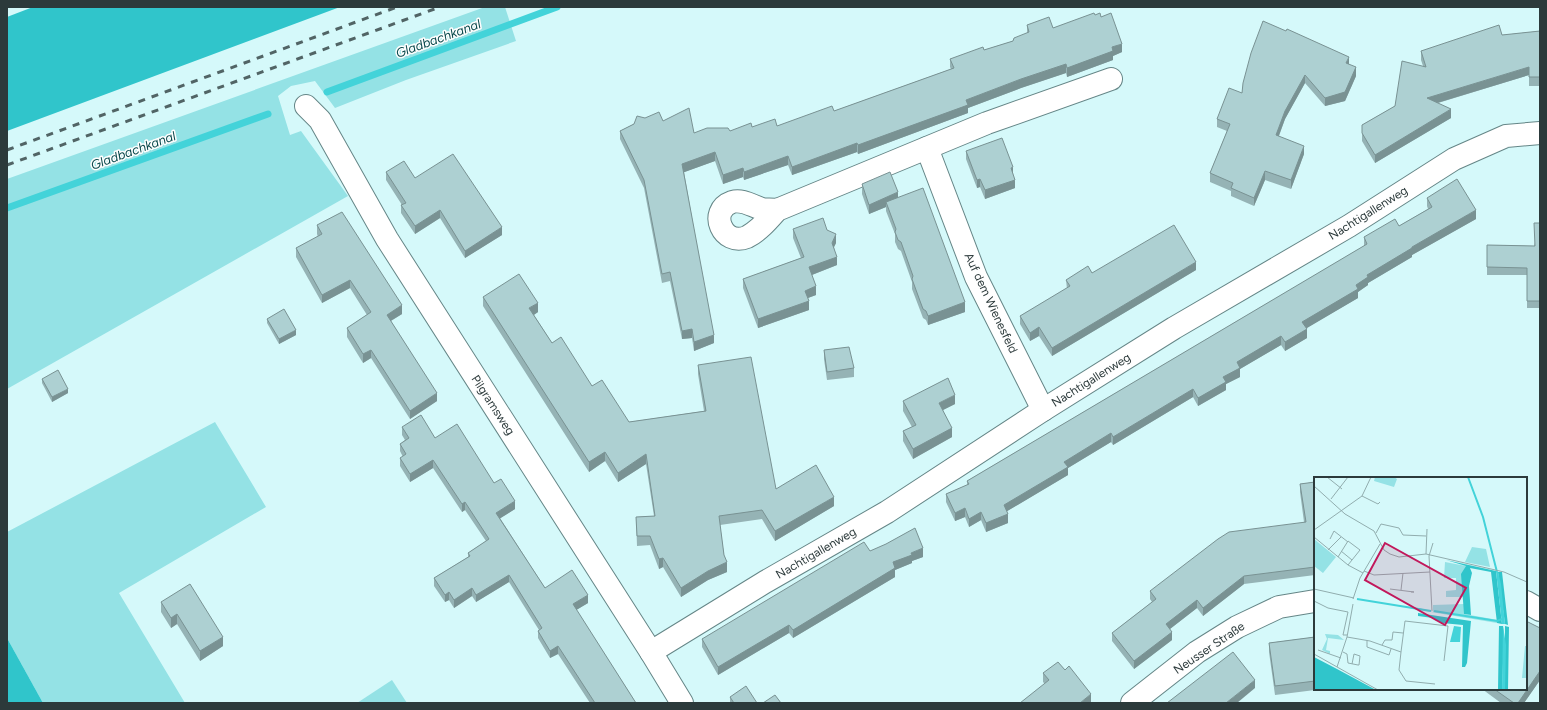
<svg xmlns="http://www.w3.org/2000/svg" width="1547" height="710" viewBox="0 0 1547 710" font-family="Figtree,sans-serif">
  <style>
    .green { fill: #94e2e5 }
    .forest { fill: #30c5cb }
    .lines { fill: none; stroke-linecap: round; stroke-linejoin: round }
    .stream { stroke: #43d3d9; stroke-width: 7 }
    .street-casing { stroke: #658687; stroke-width: 24 }
    .secondary-casing { stroke: #658687; stroke-width: 24 }
    .street { stroke: #fff; stroke-width: 22 }
    .secondary { stroke: #fff; stroke-width: 22 }
    .rail { stroke: #516465; stroke-width: 3; stroke-dasharray: 7 7; stroke-linecap: butt }
    .wall { fill: #95b3b5 }
    .shaded-wall { fill: #799293 }
    .building { fill: #add0d2; stroke: #799293 }
    .labels { text-anchor: middle; stroke-width: 3; stroke-linejoin: round; paint-order: stroke }
    .street-label { font-size: 12px; fill: #2c3a3b; stroke: #fefefe }
    .water-label { font-size: 13px; font-style: italic; fill: #09494c; stroke: #fefefe }
    .inset-river { fill: none; stroke: #43d3d9; stroke-width: 2 }
    .inset-road { fill: none; stroke: #91adae; stroke-width: 1 }
    .view { fill: #c2185b; fill-opacity: 0.15; stroke: #c2185b; stroke-width: 2 }
    .inset-edge { fill: none; stroke: #2c3a3b; stroke-width: 2 }
  </style>
  <rect width="100%" height="100%" fill="#d5f9fa"/>
  <g class="green">
    <polygon points="485,7 505,7 516,41 406,80 335,108 315,81 291,86 278,96 290,135 301,131 348,196 7,389 7,179"/>
    <polygon points="215,422 266,507 119,593 185,703 43,703 7,638 7,532"/>
    <polygon points="392,680 407,703 357,703"/>
  </g>
  <g class="forest">
    <polygon points="33,7 340,7 7,131 7,17"/>
    <polygon points="7,638 43,703 7,703"/>
  </g>
  <g class="lines">
    <g class="stream">
      <polyline points="327,92 557,7"/>
      <polyline points="7,208 268,114"/>
    </g>
    <defs>
      <g id="street">
        <polyline points="306,106 320,120 387,239 651,652 682,703"/>
        <polyline points="927,148 976,277 1043,410"/>
        <path d="M777 210C772 209 767 210 762 209 752 206 743 199 732 202 707 211 723 247 747 237 759 231 769 219 777 210L987 123 1111 79"/>
        <polyline points="651,652 765,582 887,512 1043,410 1174,328 1349,226 1454,159 1506,136 1540,133"/>
      </g>
      <g id="secondary">
        <polyline points="1526,602 1540,610"/>
        <polyline points="1132,703 1197,652 1237,627 1279,607 1315,601"/>
      </g>
    </defs>
    <use href="#street" class="street-casing"/>
    <use href="#secondary" class="secondary-casing"/>
    <use href="#street" class="street"/>
    <use href="#secondary" class="secondary"/>
    <g class="rail">
      <polyline points="7,150 397,7"/>
      <polyline points="7,165 440,7"/>
    </g>
  </g>
  <g class="wall">
    <polygon points="1095,15 1101,17 1122,52 1113,56 1113,60 1067,77 1066,73 1021,88 968,108 968,113 858,154 857,152 792,175 788,165 744,180 743,177 723,184 715,161 684,172 714,343 694,351 692,338 682,339 670,281 662,283 644,188 620,139 620,131 645,118 663,121 694,133 730,131 752,127 777,126 834,111 951,69 950,67 950,59 984,50 1013,41 1027,33 1027,25 1053,28"/>
    <polygon points="1263,21 1349,64 1356,76 1345,101 1325,106 1305,83 1285,119 1279,136 1304,154 1291,189 1265,180 1254,206 1231,196 1231,191 1210,182 1210,173 1227,131 1217,127 1217,119 1242,93"/>
    <polygon points="1540,31 1540,86 1529,86 1529,75 1438,103 1451,118 1375,163 1362,141 1362,125 1395,106 1423,66 1421,60 1421,51 1502,35"/>
    <polygon points="966,151 1013,174 1015,188 985,199 980,187 977,188 966,159"/>
    <polygon points="386,172 415,178 502,235 465,258 440,218 415,234 401,213 401,205 402,205 386,180"/>
    <polygon points="862,184 898,197 965,312 928,325 926,320 923,318 920,310 912,289 912,282 901,251 898,249 895,242 895,234 886,211 886,207 869,214 862,194"/>
    <polygon points="1427,198 1476,219 1412,255 1412,257 1368,283 1368,285 1358,292 1358,298 1306,328 1307,338 1285,351 1281,345 1240,369 1240,377 1226,384 1226,390 1198,406 1193,397 1113,445 1111,442 1068,468 1068,475 1007,511 1008,523 986,532 981,520 969,527 965,517 955,521 946,502 946,494 967,485 967,481 1364,246 1364,237 1399,226 1428,209 1427,206"/>
    <polygon points="1540,223 1540,308 1527,308 1527,275 1487,275 1487,245 1534,246"/>
    <polygon points="317,225 402,314 391,321 437,401 410,419 371,358 363,363 347,337 347,328 367,315 350,288 322,303 296,257 296,248 318,237 317,234"/>
    <polygon points="793,229 827,230 836,243 834,247 837,265 812,275 816,295 808,298 809,310 758,328 743,288 743,279 801,258 793,238"/>
    <polygon points="1196,270 1052,356 1039,336 1030,341 1020,324 1020,316 1067,289 1066,280 1092,273"/>
    <polygon points="483,297 538,312 534,315 552,343 592,386 629,422 704,411 698,374 698,365 776,489 834,506 775,541 762,519 720,525 724,555 727,572 708,580 681,597 663,567 659,569 650,545 637,546 636,517 654,516 646,464 618,482 605,461 589,472 483,306"/>
    <polygon points="267,319 296,335 279,344 267,323"/>
    <polygon points="824,350 854,368 854,377 827,380 824,359"/>
    <polygon points="42,379 68,393 52,402 42,383"/>
    <polygon points="903,401 955,404 943,410 952,437 913,459 903,441 903,431 912,427 903,411"/>
    <polygon points="402,427 435,438 494,483 515,509 500,518 545,588 588,603 576,610 636,703 590,703 558,654 550,658 538,638 538,631 539,630 509,582 476,602 472,596 454,608 449,600 445,602 434,586 434,578 468,557 468,553 486,541 465,510 462,512 433,468 410,482 400,466 400,458 403,457 400,451 400,444 405,440 402,435"/>
    <polygon points="1315,482 1315,575 1244,584 1203,616 1197,608 1170,629 1172,640 1134,669 1112,641 1112,633 1152,602 1150,599 1150,591 1304,522 1300,492 1300,484"/>
    <polygon points="870,551 923,557 912,561 912,563 895,570 895,577 793,638 789,633 718,675 702,647 702,639"/>
    <polygon points="161,602 223,646 200,661 177,624 171,628 161,612"/>
    <polygon points="1540,628 1540,680 1524,703 1501,703 1482,689 1526,689"/>
    <polygon points="1315,637 1315,689 1323,689 1275,695 1269,652 1269,643"/>
    <polygon points="1043,673 1091,703 1044,683 1043,682"/>
    <polygon points="730,697 757,703 730,703"/>
  </g>
  <g class="shaded-wall">
    <polygon points="1122,44 1122,52 1113,56 1113,60 1067,77 1067,68 1112,47"/>
    <polygon points="1349,57 1349,65 1346,63"/>
    <polygon points="1066,64 1066,73 1021,88 968,108 968,113 858,154 858,145 966,100 1021,79"/>
    <polygon points="1356,67 1356,76 1345,101 1325,106 1325,98"/>
    <polygon points="1529,67 1529,75 1427,106 1427,98"/>
    <polygon points="1305,75 1305,83 1285,119 1276,143 1276,135 1285,111"/>
    <polygon points="1451,109 1451,118 1375,163 1375,155"/>
    <polygon points="857,143 857,152 792,175 792,167"/>
    <polygon points="1304,146 1304,154 1291,189 1291,180"/>
    <polygon points="715,152 715,161 682,173 682,164"/>
    <polygon points="788,156 788,165 744,180 744,172"/>
    <polygon points="1013,167 1013,175 1011,168"/>
    <polygon points="743,168 743,177 723,184 723,175"/>
    <polygon points="1265,171 1265,180 1254,206 1254,198"/>
    <polygon points="980,179 980,187 977,188 977,180"/>
    <polygon points="1015,180 1015,188 985,199 985,190"/>
    <polygon points="898,192 898,202 886,202 886,207 869,214 869,205"/>
    <polygon points="440,210 440,218 415,234 415,226"/>
    <polygon points="1476,210 1476,219 1412,255 1412,257 1368,283 1368,285 1358,292 1358,298 1302,331 1302,322 1356,285 1367,275 1412,247"/>
    <polygon points="502,227 502,235 465,258 465,251"/>
    <polygon points="836,234 836,243 832,251 832,243"/>
    <polygon points="837,257 837,265 809,276 809,267"/>
    <polygon points="1196,262 1196,270 1052,356 1052,348"/>
    <polygon points="350,280 350,288 322,303 322,295"/>
    <polygon points="816,286 816,295 805,299 805,291"/>
    <polygon points="809,301 809,310 758,328 758,319"/>
    <polygon points="965,302 965,312 928,325 928,316"/>
    <polygon points="538,303 538,312 529,318 529,308"/>
    <polygon points="402,305 402,314 387,323 387,315"/>
    <polygon points="1039,327 1039,336 1030,341 1030,333"/>
    <polygon points="692,329 692,338 682,339 682,331"/>
    <polygon points="1307,329 1307,338 1285,351 1285,342"/>
    <polygon points="296,330 296,335 279,344 279,339"/>
    <polygon points="714,335 714,343 694,351 694,342"/>
    <polygon points="1281,336 1281,345 1240,369 1240,377 1226,384 1226,390 1198,406 1198,398 1223,377 1237,362"/>
    <polygon points="371,350 371,358 363,363 363,354"/>
    <polygon points="68,389 68,393 52,402 52,397"/>
    <polygon points="1193,389 1193,397 1113,445 1113,437"/>
    <polygon points="437,393 437,401 410,419 410,411"/>
    <polygon points="955,395 955,404 939,412 939,403"/>
    <polygon points="952,428 952,437 913,459 913,449"/>
    <polygon points="1111,433 1111,442 1068,468 1068,475 1004,513 1004,505 1064,462"/>
    <polygon points="605,452 605,461 589,472 589,462"/>
    <polygon points="646,454 646,464 618,482 618,473"/>
    <polygon points="433,460 433,468 410,482 410,474"/>
    <polygon points="834,497 834,506 775,541 775,531"/>
    <polygon points="515,501 515,509 496,521 496,513"/>
    <polygon points="465,502 465,510 462,512 462,504"/>
    <polygon points="965,508 965,517 955,521 955,513"/>
    <polygon points="981,512 981,520 969,527 969,519"/>
    <polygon points="1008,514 1008,523 986,532 986,523"/>
    <polygon points="923,548 923,557 912,561 912,563 895,570 895,577 793,638 793,630 893,562 911,553"/>
    <polygon points="663,558 663,567 659,569 659,559"/>
    <polygon points="727,562 727,572 708,580 681,597 681,588 708,571"/>
    <polygon points="509,575 509,582 476,602 476,595"/>
    <polygon points="1244,576 1244,584 1203,616 1203,608"/>
    <polygon points="472,588 472,596 454,608 454,600"/>
    <polygon points="449,592 449,600 445,602 445,595"/>
    <polygon points="588,595 588,603 573,612 573,604"/>
    <polygon points="1197,600 1197,608 1166,632 1166,624"/>
    <polygon points="177,614 177,624 171,628 171,618"/>
    <polygon points="789,625 789,633 718,675 718,667"/>
    <polygon points="1172,632 1172,640 1134,669 1134,661"/>
    <polygon points="223,637 223,646 200,661 200,651"/>
    <polygon points="558,646 558,654 550,658 550,651"/>
    <polygon points="1540,671 1540,680 1524,703 1518,703"/>
    <polygon points="1255,680 1255,688 1237,703 1226,703"/>
    <polygon points="1091,694 1091,703 1080,703"/>
  </g>
  <g class="building">
    <polygon points="1094,13 1095,15 1100,13 1101,17 1111,13 1122,44 1112,47 1113,51 1067,68 1066,64 1021,79 966,100 968,105 858,145 857,143 792,167 788,156 744,172 743,168 723,175 715,152 682,164 714,335 694,342 692,329 682,331 670,272 662,274 644,180 620,131 634,124 637,116 645,118 659,112 663,121 689,108 694,133 707,128 728,128 730,131 751,123 752,127 775,119 777,126 832,106 834,111 954,68 950,59 983,47 984,50 1013,41 1014,38 1029,32 1027,25 1049,17 1053,28"/>
    <polygon points="1263,21 1286,31 1287,29 1349,57 1346,63 1356,67 1345,92 1325,98 1305,75 1285,111 1276,135 1304,146 1291,180 1265,171 1254,198 1231,188 1233,183 1210,173 1230,124 1217,119 1229,88 1242,93 1243,83 1251,53"/>
    <polygon points="1499,25 1502,35 1540,31 1540,77 1529,77 1529,67 1427,98 1451,109 1375,155 1362,133 1362,125 1395,106 1402,61 1426,67 1421,51"/>
    <polygon points="1002,138 1013,167 1011,168 1015,180 985,190 980,179 977,180 966,151"/>
    <polygon points="453,154 502,227 465,251 440,210 415,226 401,205 406,203 386,172 404,161 415,178"/>
    <polygon points="890,172 898,192 869,205 862,184"/>
    <polygon points="1457,179 1476,210 1412,247 1412,248 1367,275 1368,277 1356,285 1358,289 1302,322 1307,329 1285,342 1281,336 1237,362 1240,368 1223,377 1226,382 1198,398 1193,389 1113,437 1111,433 1064,462 1068,467 1004,505 1008,514 986,523 981,512 969,519 965,508 955,513 946,494 969,484 967,481 1367,244 1364,237 1395,219 1399,226 1432,207 1427,198"/>
    <polygon points="923,188 965,302 928,316 926,311 923,309 920,301 912,279 913,276 901,242 898,240 895,232 896,229 886,202"/>
    <polygon points="342,212 402,305 387,315 437,393 410,411 371,350 363,354 347,328 371,312 350,280 322,295 296,248 322,234 317,225"/>
    <polygon points="823,218 827,230 836,234 832,243 837,257 809,267 816,286 805,291 809,301 758,319 743,279 804,257 793,229"/>
    <polygon points="1534,223 1540,223 1540,301 1527,301 1527,268 1487,267 1487,245 1535,246"/>
    <polygon points="1174,225 1196,262 1052,348 1039,327 1030,333 1020,316 1070,286 1066,280 1088,266 1092,273"/>
    <polygon points="519,274 538,303 529,308 552,343 561,337 592,386 602,380 629,422 706,411 698,365 751,357 776,489 816,465 834,497 775,531 762,510 719,516 724,555 727,562 708,571 681,588 663,558 659,559 650,536 637,536 636,517 655,516 646,454 618,473 605,452 589,462 483,297"/>
    <polygon points="284,309 296,330 279,339 267,319"/>
    <polygon points="849,347 854,368 827,372 824,350"/>
    <polygon points="58,370 68,389 52,397 42,379"/>
    <polygon points="948,378 955,395 939,403 952,428 913,449 903,431 916,425 903,401"/>
    <polygon points="421,415 435,438 457,424 494,483 501,479 515,501 496,513 545,588 572,570 588,595 573,604 636,703 595,703 558,646 550,651 538,631 542,628 509,575 476,595 472,588 454,600 449,592 445,595 434,578 470,556 468,553 489,539 465,502 462,504 433,460 410,474 400,458 406,454 400,444 409,438 402,427"/>
    <polygon points="1315,482 1315,567 1244,576 1203,608 1197,600 1166,624 1172,632 1134,661 1112,633 1156,599 1150,591 1218,539 1229,532 1306,522 1300,484"/>
    <polygon points="915,528 923,548 911,553 912,555 893,562 895,568 793,630 789,625 718,667 702,639 864,542 870,551 886,544"/>
    <polygon points="190,584 223,637 200,651 177,614 171,618 161,602"/>
    <polygon points="1526,621 1540,628 1540,671 1518,703 1514,703 1494,689 1526,689"/>
    <polygon points="1315,637 1315,681 1275,686 1269,643"/>
    <polygon points="1233,652 1255,680 1226,703 1167,703"/>
    <polygon points="1058,662 1065,670 1069,666 1091,694 1080,703 1020,703 1049,680 1043,673"/>
    <polygon points="746,686 757,703 734,703 730,697"/>
    <polygon points="775,695 781,703 763,703"/>
  </g>
  <g class="labels">
    <g class="street-label">
      <text transform="translate(1368 213) rotate(-32)" y="4">Nachtigallenweg</text>
      <text transform="translate(991 303) rotate(65)" y="4">Auf dem Wienesfeld</text>
      <text transform="translate(1091 380) rotate(-32)" y="4">Nachtigallenweg</text>
      <text transform="translate(493 405) rotate(57)" y="4">Pilgramsweg</text>
      <text transform="translate(816 553) rotate(-30)" y="4">Nachtigallenweg</text>
      <text transform="translate(1209 648) rotate(-34)" y="4">Neusser Straße</text>
    </g>
    <g class="water-label">
      <text transform="translate(438 38) rotate(-20)" y="5">Gladbachkanal</text>
      <text transform="translate(133 150) rotate(-20)" y="5">Gladbachkanal</text>
    </g>
  </g>
  <g transform="translate(1314 477)">
    <rect width="213" height="213" fill="#d5f9fa"/>
    <path d="M61 0H80L83 2 80 10 60 4ZM0 62 22 80 9 96 0 89ZM158 70 172 72 176 90 151 85ZM131 85 152 89 150 120H132V114L142 113V101H130ZM150 127V137L184 143 183 146 105 133V131L119 135V128ZM11 157 24 158 30 163 14 161 12 173 16 174V177L8 173 13 162ZM211 169H213V201H208Z" fill="#94e2e5"/>
    <path d="M132 83 182 94 188 147 183 146 177 95 156 91 158 96 155 109 157 138 150 137 147 97 152 89ZM184 95H188L194 148 191 147ZM104 136 157 144 153 186 151 190H148L149 148 128 146 119 141 104 139ZM185 149H189L190 159 188 213H184ZM191 149 195 150 194 213H191ZM0 180 23 192 62 213H0Z" fill="#30c5cb"/>
    <path d="M182 94 184 95 187 107 191 147H188ZM140 149 147 150 146 165H136ZM189 149 192 168 191 213H188Z" fill="#43d3d9"/>
    <path class="inset-river" d="M154 0 169 40 183 95M43 122 117 134M120 134 183 144 188 142"/>
    <path class="inset-road" d="M13 0 28 12M0 9 31 37 60 54 70 73 76 77 85 80 112 77 190 95 213 105M48 19 64 27 66 25M17 22 34 0M0 53 48 19 57 0M62 56 67 47 85 51 89 58 112 59M0 60 34 88 49 96M16 62 20 54 34 65M14 73 27 60M27 74 38 83M112 77 113 52M24 80 34 64 46 73 34 88M50 94 60 98 116 95M0 112 40 121M76 112 100 115H97M87 113 89 96M39 122 46 101 66 67M0 124 14 131 34 135 29 158H33M118 134 115 79 119 66M33 160 56 164 87 175 91 144 134 149 130 184M53 163V170L75 178 77 172M68 168 71 163H78L79 155 89 156M4 173 27 181M29 175 33 177 34 186 44 188H45L46 179 40 177 38 187M87 175 85 193 92 204 121 207M0 177 64 213M23 190 33 160 39 127"/>
    <path class="view" d="M71 66 152 111 131 148 51 103Z"/>
    <rect width="213" height="213" class="inset-edge"/>
  </g>
  <rect width="1547" height="710" fill="none" stroke="#2c3a3b" stroke-width="16"/>
</svg>
